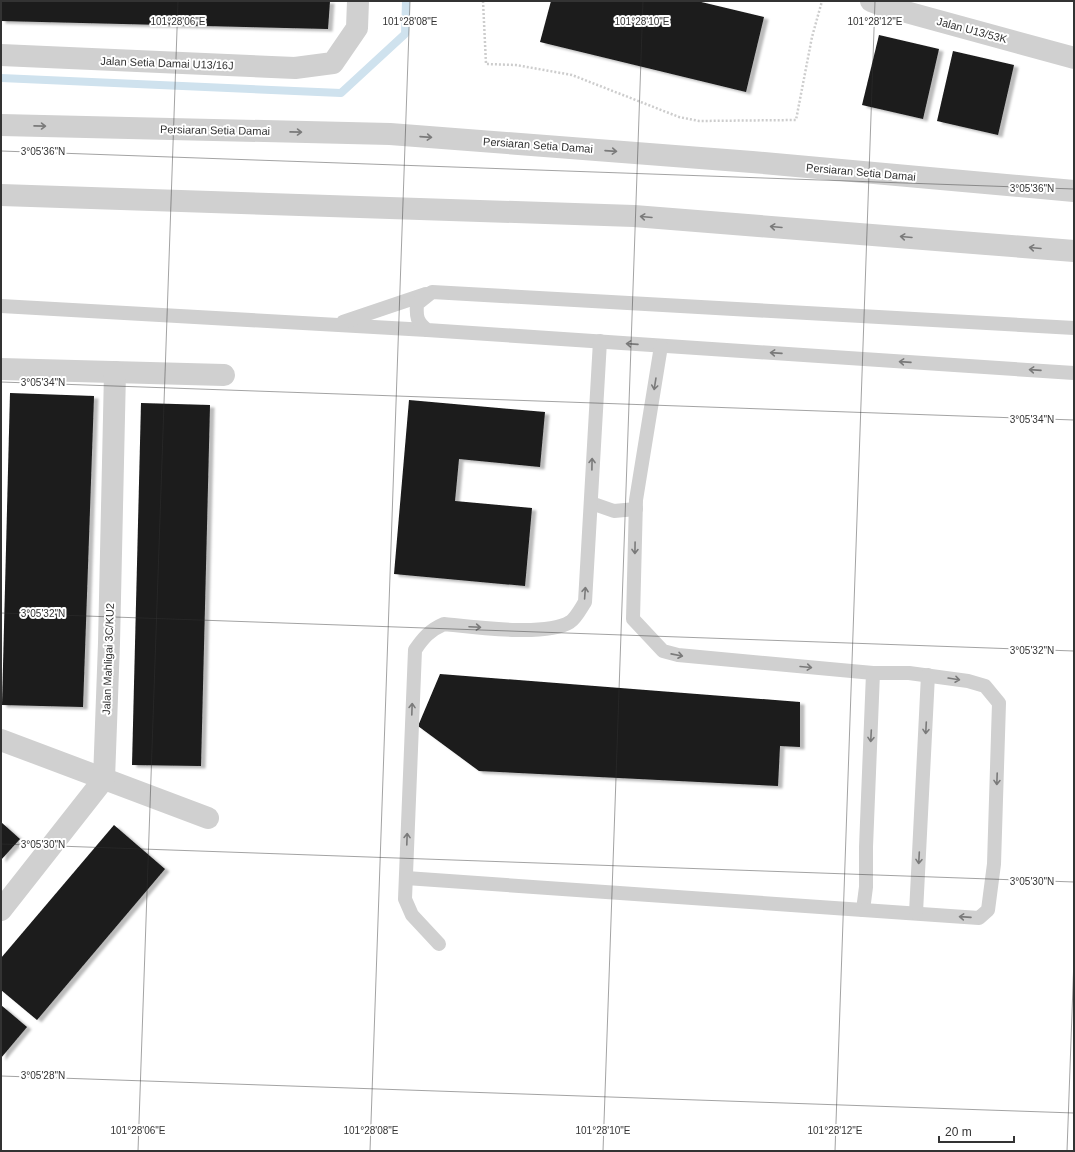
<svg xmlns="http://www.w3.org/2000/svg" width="1075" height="1152" viewBox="0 0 1075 1152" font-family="Helvetica,sans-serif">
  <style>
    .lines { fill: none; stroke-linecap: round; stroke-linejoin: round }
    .stream { stroke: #cfe2ee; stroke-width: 8 }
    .building { fill: #1a1a1a; filter: url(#shadow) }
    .path { stroke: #cdcdcd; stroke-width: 2.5; stroke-dasharray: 2 2; stroke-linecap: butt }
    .service { stroke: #d0d0d0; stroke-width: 14 }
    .minor { stroke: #d0d0d0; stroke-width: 22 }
    .tertiary { stroke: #d0d0d0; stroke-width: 22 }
    .oneway { stroke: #7a7a7a }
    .ticks { fill: none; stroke: #333; stroke-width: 1; stroke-opacity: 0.45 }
    .labels { text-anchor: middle; stroke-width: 4; stroke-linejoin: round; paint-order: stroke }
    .street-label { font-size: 11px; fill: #333; stroke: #fff }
    .ticks-label { font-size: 10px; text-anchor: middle; fill: #333; stroke: #fff; stroke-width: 4; stroke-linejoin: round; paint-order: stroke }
  </style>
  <defs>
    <filter id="shadow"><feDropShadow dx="4.5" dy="2.5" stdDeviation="1" flood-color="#0004"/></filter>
  </defs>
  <rect width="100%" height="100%" fill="#fff"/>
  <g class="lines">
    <polyline class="stream" points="1,78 341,93 405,34 406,1"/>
  </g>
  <g class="building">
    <polygon points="1,1 330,1 328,29 1,21"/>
    <polygon points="551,1 697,1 764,17 746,92 540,42"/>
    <polygon points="879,35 939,49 923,119 862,105"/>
    <polygon points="953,51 1014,65 998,135 937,121"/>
    <polygon points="10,393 94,396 83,707 2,705"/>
    <polygon points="409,400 545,412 540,467 459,459 455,501 532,508 525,586 394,574"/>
    <polygon points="141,403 210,405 201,766 132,765"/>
    <polygon points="440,674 800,702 800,747 780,746 778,786 479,771 418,726"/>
    <polygon points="1,822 20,839 1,860"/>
    <polygon points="114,825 165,869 37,1020 1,990 1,958"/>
    <polygon points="1,1005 27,1027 1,1058"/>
  </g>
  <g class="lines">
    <polyline class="path" points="483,1 486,64 516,65 572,75 679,117 699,121 796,120 812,37 822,1"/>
    <g class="service">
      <polyline points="1,306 427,330"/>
      <polyline points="343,322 426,294"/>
      <path d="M1074 328 432 292 417 304C416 317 417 322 427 330L1074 373"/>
      <polyline points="591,503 614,511 636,509"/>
      <polyline points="406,878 863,910 866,887 866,847 873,673 678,655 663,651 633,619 636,500 661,346"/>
      <polyline points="863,910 979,918 988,910 994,864 999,703 985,686 968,681 909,673 873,673"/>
      <polyline points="916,913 928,675"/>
      <path d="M439 944 412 915 405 899 415 650C423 638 430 630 444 624 473 627 546 637 570 622 576 618 581 608 585 602L600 341"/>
    </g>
    <g class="minor">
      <polyline points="871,1 884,6 1074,58"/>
      <polyline points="1,55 295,68 333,63 357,28 358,1"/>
      <polyline points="1,369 224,375"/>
      <polyline points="1,740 208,818"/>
      <polyline points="1,910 104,779 109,643 115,372"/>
    </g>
    <g class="tertiary">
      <polyline points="1,125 390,134 752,162 1074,191"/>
      <polyline points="1,195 634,216 1074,251"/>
    </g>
  </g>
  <defs><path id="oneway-shaft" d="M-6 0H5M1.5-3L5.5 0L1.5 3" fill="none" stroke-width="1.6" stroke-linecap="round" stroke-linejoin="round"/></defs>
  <g class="oneway">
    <use href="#oneway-shaft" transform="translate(40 126) rotate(1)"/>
    <use href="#oneway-shaft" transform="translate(296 132) rotate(1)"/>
    <use href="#oneway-shaft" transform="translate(426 137) rotate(4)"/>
    <use href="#oneway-shaft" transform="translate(611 151) rotate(4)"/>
    <use href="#oneway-shaft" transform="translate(646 217) rotate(-175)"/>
    <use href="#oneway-shaft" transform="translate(776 227) rotate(-175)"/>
    <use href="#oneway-shaft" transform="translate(906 237) rotate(-175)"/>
    <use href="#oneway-shaft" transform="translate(1035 248) rotate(-175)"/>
    <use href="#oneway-shaft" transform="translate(632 344) rotate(-176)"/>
    <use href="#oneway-shaft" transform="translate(776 353) rotate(-176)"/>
    <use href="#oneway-shaft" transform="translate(905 362) rotate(-176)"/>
    <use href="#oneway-shaft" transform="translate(1035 370) rotate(-176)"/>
    <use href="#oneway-shaft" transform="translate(655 384) rotate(99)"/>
    <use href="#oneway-shaft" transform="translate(592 464) rotate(-89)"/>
    <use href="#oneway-shaft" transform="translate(635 548) rotate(91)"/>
    <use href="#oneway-shaft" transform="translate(585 593) rotate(-86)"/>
    <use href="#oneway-shaft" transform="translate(475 627) rotate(3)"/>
    <use href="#oneway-shaft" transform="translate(677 655) rotate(11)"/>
    <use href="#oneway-shaft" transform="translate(806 667) rotate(5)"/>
    <use href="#oneway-shaft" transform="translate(954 679) rotate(9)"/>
    <use href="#oneway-shaft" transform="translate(412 709) rotate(-88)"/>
    <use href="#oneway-shaft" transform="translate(926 728) rotate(93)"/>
    <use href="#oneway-shaft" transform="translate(871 736) rotate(93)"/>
    <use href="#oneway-shaft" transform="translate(997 779) rotate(92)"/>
    <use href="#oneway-shaft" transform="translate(407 839) rotate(-88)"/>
    <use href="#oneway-shaft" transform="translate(919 858) rotate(93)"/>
    <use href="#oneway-shaft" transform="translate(965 917) rotate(-176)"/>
  </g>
  <path class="ticks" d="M1 151 1074 189M1 382 1074 420M1 613 1074 651M1 844 1074 882M1 1076 1074 1113M138 1151 178 1M370 1151 410 1M603 1151 643 1M835 1151 875 1M1067 1151 1074 958"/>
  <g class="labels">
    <g class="street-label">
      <text transform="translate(972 30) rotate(15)" y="4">Jalan U13/53K</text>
      <text transform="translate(167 63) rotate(2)" y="4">Jalan Setia Damai U13/16J</text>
      <text transform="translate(215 130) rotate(1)" y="4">Persiaran Setia Damai</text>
      <text transform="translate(538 145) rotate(4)" y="4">Persiaran Setia Damai</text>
      <text transform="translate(861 172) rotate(5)" y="4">Persiaran Setia Damai</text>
      <text transform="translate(108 659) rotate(-88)" y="4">Jalan Mahligai 3C/KU2</text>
    </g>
  </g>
  <g class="ticks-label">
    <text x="178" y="25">101°28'06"E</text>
    <text x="410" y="25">101°28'08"E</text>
    <text x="642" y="25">101°28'10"E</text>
    <text x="875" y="25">101°28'12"E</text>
    <text x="43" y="155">3°05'36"N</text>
    <text x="1032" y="192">3°05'36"N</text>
    <text x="43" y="386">3°05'34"N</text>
    <text x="1032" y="423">3°05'34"N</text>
    <text x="43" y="617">3°05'32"N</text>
    <text x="1032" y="654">3°05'32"N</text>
    <text x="43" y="848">3°05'30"N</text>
    <text x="1032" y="885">3°05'30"N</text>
    <text x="43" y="1079">3°05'28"N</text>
    <text x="138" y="1134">101°28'06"E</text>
    <text x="371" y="1134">101°28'08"E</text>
    <text x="603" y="1134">101°28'10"E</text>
    <text x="835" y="1134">101°28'12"E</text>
  </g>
  <rect width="1075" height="1152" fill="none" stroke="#333333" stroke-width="4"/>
  <path d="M939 1136v6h75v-6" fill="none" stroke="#333333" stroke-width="2"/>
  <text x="945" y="1136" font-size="12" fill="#333333" stroke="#ffffff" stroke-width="3" paint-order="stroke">20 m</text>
</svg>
